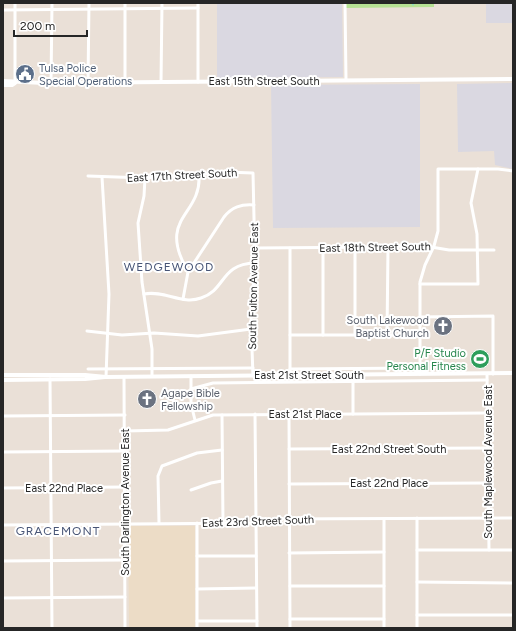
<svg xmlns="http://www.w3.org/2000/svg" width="516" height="631" viewBox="0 0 516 631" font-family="Figtree,sans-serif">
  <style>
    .industrial { fill: #dad8e1 }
    .education { fill: #ecdcc6 }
    .green { fill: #b6e193 }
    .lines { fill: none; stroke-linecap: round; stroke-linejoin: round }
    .stream { stroke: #68d8ee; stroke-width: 1 }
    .street { stroke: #fff; stroke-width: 3 }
    .secondary { stroke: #fff; stroke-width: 4 }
    .labels { text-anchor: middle; stroke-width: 4; stroke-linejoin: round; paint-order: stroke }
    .service-label { font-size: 11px; fill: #4e5e75; stroke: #fff; text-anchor: start }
    .street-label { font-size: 11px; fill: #262626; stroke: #fff }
    .worship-label { font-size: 11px; fill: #5b616d; stroke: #fff; text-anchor: end }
    .leisure-label { font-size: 11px; fill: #27864d; stroke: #fff; text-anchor: end }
    .neighbourhood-label { font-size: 12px; letter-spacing: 1px; fill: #485576; stroke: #fff }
  </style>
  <rect width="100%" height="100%" fill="#eae0d7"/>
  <g class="industrial">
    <polygon points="217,3 342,3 343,77 217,78"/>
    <polygon points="486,3 513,3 513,45 512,23 486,23"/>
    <polygon points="513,83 513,169 495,165 494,151 458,152 457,84"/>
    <polygon points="420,84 420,227 273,228 271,85"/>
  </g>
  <polygon class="education" points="128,526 195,526 195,627 129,628"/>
  <polygon class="green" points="346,3 434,3 434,7 346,8"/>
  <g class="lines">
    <polyline class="stream" points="413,3 413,5"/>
    <g class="street">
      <polyline points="15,3 15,83"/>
      <polyline points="125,3 125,82"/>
      <polyline points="198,3 198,82"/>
      <polyline points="345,3 346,80"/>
      <polyline points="3,10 198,8"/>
      <polyline points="88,82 89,3"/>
      <polyline points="161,82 162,3"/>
      <polyline points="51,83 52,3"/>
      <polyline points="88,176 145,178 225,172 253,173 255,263 251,321 253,376"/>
      <polyline points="102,177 109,294 106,377"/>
      <polyline points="145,178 144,196 138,223 142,282 152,349 152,376"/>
      <polyline points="355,247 355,335"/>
      <polyline points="255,248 388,247 419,245 449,250 494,250"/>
      <path d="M188 272C156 216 202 217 199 174"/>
      <polyline points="420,284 478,284 477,234 471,203 478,169"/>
      <path d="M144 294C165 290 182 305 201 298 226 290 220 264 255 263"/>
      <path d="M183 299 188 272 224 217C232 207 241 204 254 205"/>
      <polyline points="420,317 493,316 493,374"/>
      <polyline points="87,331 122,335 154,333 198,336 251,329"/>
      <polyline points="290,335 420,335"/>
      <polyline points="323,335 323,248"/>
      <polyline points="387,335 388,247"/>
      <polyline points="88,369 253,368"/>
      <polyline points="290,369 420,368"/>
      <polyline points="420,374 420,282 425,265 434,246 438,231 438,169 498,169 513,171"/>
      <polyline points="487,374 489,550"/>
      <polyline points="290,375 290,248"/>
      <polyline points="353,375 353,414"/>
      <polyline points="191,376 191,404 195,420"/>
      <polyline points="124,377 125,628"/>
      <polyline points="50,379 52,628"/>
      <polyline points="191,389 213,383 487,380"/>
      <polyline points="255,414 257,628"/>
      <polyline points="289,414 290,628"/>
      <polyline points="222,415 223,523"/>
      <polyline points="3,416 125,415"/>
      <polyline points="125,431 168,430 213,415 488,413"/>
      <polyline points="289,449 488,448"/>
      <polyline points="3,452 125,451"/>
      <polyline points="289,484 488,483"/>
      <polyline points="3,488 125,487"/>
      <polyline points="191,490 211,483 222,481"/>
      <polyline points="417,518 417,628"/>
      <polyline points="384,519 384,628"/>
      <polyline points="159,523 158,476 162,466 197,453 222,450"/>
      <polyline points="197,523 197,628"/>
      <polyline points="3,525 256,523 274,519 513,518"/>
      <polyline points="417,550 513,550"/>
      <polyline points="289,553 384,552"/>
      <polyline points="197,556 256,556"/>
      <polyline points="3,561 125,560"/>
      <polyline points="417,582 513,583"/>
      <polyline points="290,586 384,586"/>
      <polyline points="197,589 256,588"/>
      <polyline points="3,598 125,597"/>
      <polyline points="417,615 513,615"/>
      <polyline points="290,619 384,619"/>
      <polyline points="197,621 257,621"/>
    </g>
    <g class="secondary">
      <polyline points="3,81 44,83 513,79"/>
      <polyline points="3,85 12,85 15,83"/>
      <polyline points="3,375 85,375 106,377 513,373"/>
      <polyline points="3,380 85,379 105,377"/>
    </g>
  </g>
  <defs>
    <symbol id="civic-disc" viewBox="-11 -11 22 22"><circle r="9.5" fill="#5c6f8a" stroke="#fff"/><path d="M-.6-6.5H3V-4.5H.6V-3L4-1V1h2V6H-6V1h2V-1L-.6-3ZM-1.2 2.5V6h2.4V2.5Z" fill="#fff"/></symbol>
    <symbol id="church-disc" viewBox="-11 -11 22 22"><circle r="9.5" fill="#6b7280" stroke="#fff"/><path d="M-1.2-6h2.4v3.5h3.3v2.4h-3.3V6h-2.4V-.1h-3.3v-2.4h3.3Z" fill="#fff"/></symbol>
    <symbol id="stadium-disc" viewBox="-11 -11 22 22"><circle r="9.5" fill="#2e9e5b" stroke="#fff"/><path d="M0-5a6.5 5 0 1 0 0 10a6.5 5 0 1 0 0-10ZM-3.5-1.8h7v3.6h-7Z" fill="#fff"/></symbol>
  </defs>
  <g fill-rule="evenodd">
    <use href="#civic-disc" x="14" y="63" width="22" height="22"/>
    <use href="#church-disc" x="432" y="315" width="22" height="22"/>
    <use href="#stadium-disc" x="469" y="348" width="22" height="22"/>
    <use href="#church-disc" x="136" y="388" width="22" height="22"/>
  </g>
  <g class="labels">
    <g class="service-label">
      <text x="39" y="72">Tulsa Police<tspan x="39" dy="13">Special Operations</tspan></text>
    </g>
    <g class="street-label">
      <text x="264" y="85">East 15th Street South</text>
      <text transform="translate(182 175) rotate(-3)" y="4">East 17th Street South</text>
      <text transform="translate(375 247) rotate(-1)" y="4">East 18th Street South</text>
      <text transform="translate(253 286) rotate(-89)" y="4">South Fulton Avenue East</text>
      <text x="309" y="379">East 21st Street South</text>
      <text x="305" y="418">East 21st Place</text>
      <text x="389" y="453">East 22nd Street South</text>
      <text transform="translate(488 462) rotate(-90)" y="4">South Maplewood Avenue East</text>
      <text x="389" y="487">East 22nd Place</text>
      <text x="64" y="492">East 22nd Place</text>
      <text transform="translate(125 502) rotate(-90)" y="4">South Darlington Avenue East</text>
      <text transform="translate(258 521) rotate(-2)" y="4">East 23rd Street South</text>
    </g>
    <g class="worship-label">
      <text x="429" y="324">South Lakewood<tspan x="429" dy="13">Baptist Church</tspan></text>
      <text x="161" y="397" text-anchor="start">Agape Bible<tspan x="161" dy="13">Fellowship</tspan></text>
    </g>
    <g class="leisure-label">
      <text x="466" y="357">P/F Studio<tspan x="466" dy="13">Personal Fitness</tspan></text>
    </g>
    <g class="neighbourhood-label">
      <text x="169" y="271">WEDGEWOOD</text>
      <text x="58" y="535">GRACEMONT</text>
    </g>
  </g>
  <rect width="516" height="631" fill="none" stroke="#262626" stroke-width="8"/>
  <path d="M14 30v6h73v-6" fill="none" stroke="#262626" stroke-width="2"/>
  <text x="20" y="30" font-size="12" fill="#262626" stroke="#ffffff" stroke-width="3" paint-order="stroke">200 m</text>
</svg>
